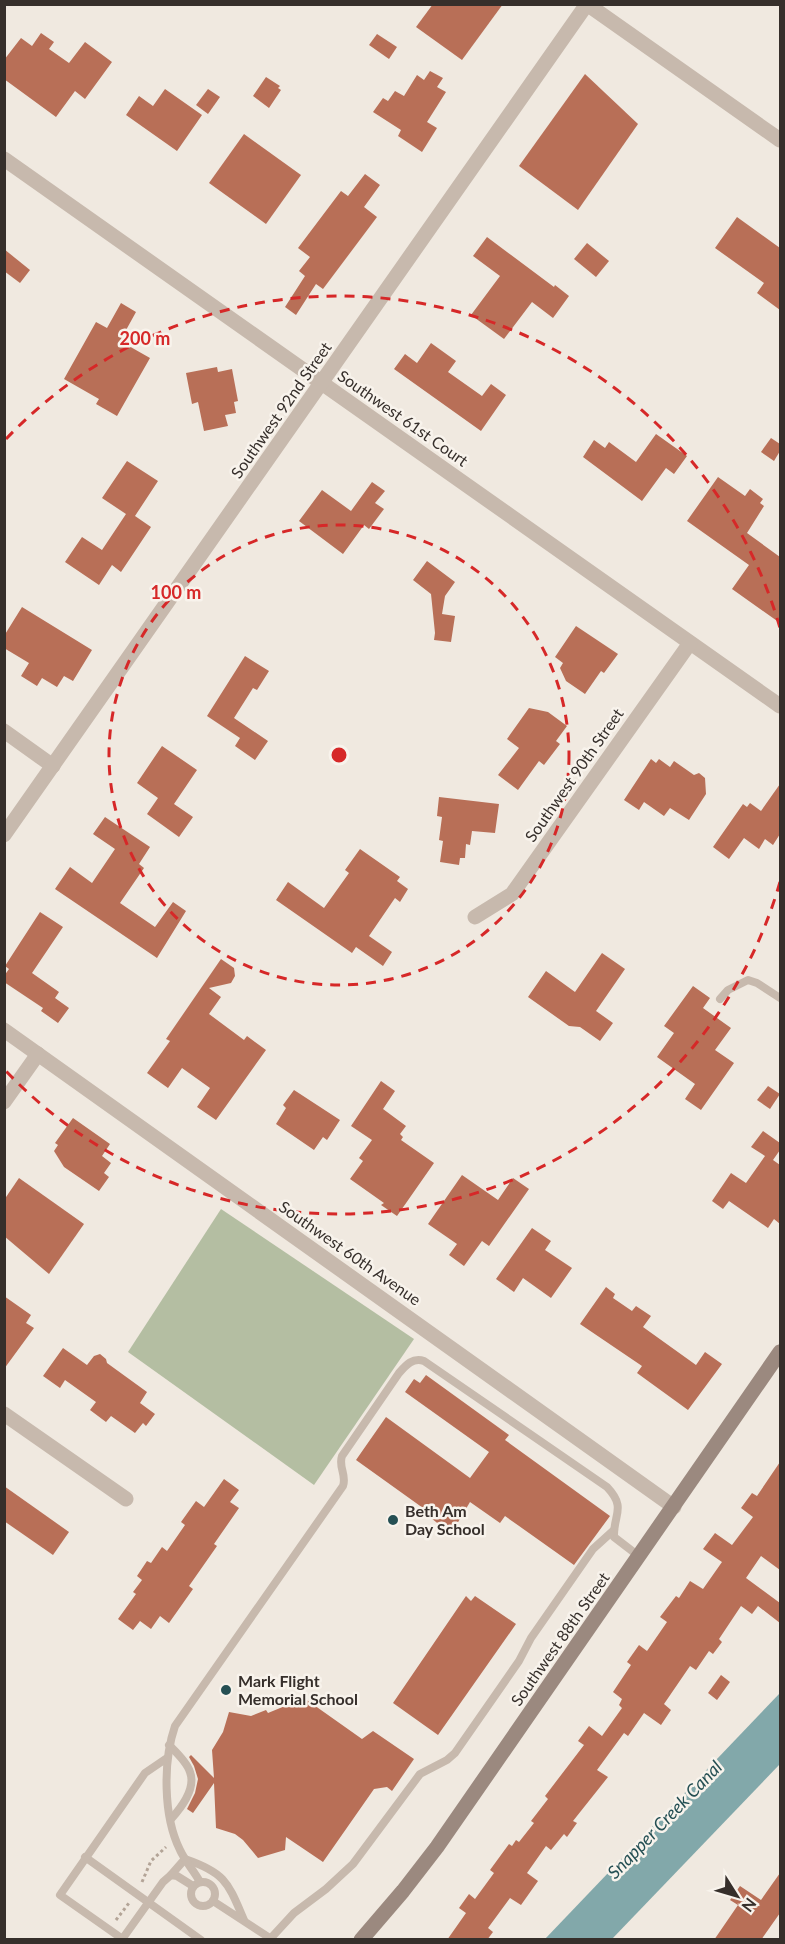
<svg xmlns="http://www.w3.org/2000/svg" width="785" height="1944" viewBox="0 0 785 1944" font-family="Lato,sans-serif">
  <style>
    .green { fill: #b4bea2 }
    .water { fill: #82a8aa }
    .building { fill: #b86f57 }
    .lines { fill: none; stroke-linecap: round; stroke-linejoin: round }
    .path { stroke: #b3a497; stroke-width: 3; stroke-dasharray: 3 3; stroke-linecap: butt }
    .lane { stroke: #c7b9ad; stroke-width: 8 }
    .street { stroke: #c7b9ad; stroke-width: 15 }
    .secondary { stroke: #9b897f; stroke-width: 15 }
    .ring { fill: none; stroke: #d62828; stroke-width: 3; stroke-dasharray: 10 8 }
    .poi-dot { fill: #254f53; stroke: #f8f3ec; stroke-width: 2 }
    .labels { text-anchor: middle; stroke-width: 5; stroke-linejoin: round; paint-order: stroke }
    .street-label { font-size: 16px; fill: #362f2b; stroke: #f8f3ec }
    .poi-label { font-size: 16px; font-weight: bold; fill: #362f2b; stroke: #f8f3ec; text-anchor: start }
    .water-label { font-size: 18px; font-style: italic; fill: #254f53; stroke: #f8f3ec }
    .centre { fill: #d62828; stroke: #f8f3ec; stroke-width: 3 }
    .ring-label { font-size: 18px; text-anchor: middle; font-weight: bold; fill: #d62828; stroke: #f8f3ec; stroke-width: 5; stroke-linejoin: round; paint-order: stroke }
  </style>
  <rect width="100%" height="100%" fill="#f0e9e0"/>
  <polygon class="green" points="221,1209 414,1339 314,1485 128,1352"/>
  <polygon class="water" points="780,1693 780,1764 612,1939 545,1939"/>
  <g class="building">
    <polygon points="433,4 503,4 462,60 416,27"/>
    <polygon points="41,33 54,42 49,49 69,63 85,42 112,62 85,99 75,91 56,117 4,79 4,60 21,38 32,46"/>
    <polygon points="377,34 397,47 389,59 369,45"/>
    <polygon points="430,71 443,78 437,87 446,92 427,122 437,128 422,152 398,136 401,130 373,112 383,98 388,101 395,91 404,96 417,75 424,80"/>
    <polygon points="585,74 638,124 578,210 519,166"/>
    <polygon points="266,77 280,86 278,88 281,90 269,108 253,96"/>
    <polygon points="165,89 202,115 177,151 126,115 139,96 153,106"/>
    <polygon points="208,89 220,97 208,114 196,105"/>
    <polygon points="244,134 301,175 266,224 209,183"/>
    <polygon points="365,174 380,185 364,207 377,217 323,289 316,284 296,315 285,307 305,276 299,271 310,257 298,248 341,191 348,196"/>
    <polygon points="737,217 780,248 780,310 757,293 764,283 715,248"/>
    <polygon points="487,237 554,287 555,285 569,296 553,318 532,302 504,339 471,315 500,276 473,256"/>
    <polygon points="587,243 609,261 596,277 574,259"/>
    <polygon points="4,249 30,270 20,283 4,271"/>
    <polygon points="121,303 136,312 120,341 150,358 117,416 96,404 99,399 64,379 96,322 107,328"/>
    <polygon points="431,343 456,361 448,372 482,396 491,384 506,395 481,431 394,369 405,354 417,363"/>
    <polygon points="217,367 218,372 232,369 238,401 234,402 236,413 225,415 228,426 204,431 198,402 192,404 186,373"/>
    <polygon points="656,434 687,456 674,474 666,468 642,501 583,457 594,440 605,448 609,442 636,462"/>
    <polygon points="771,438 780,444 780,451 774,461 761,452"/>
    <polygon points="127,461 158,481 135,516 151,527 121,572 112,565 99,585 65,562 82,537 102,550 126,514 102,498"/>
    <polygon points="718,477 745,496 750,489 763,499 760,503 764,506 747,533 780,557 780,623 732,589 749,565 687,521"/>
    <polygon points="372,482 385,491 375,503 384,509 369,529 364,525 343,554 299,521 322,490 351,511"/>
    <polygon points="427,561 455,582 445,596 442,614 455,616 451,642 434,640 435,633 431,594 413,580"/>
    <polygon points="22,607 92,650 73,681 64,676 57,687 42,678 37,686 21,676 29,663 4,648 4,636"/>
    <polygon points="576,626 618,654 604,673 601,671 585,694 566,681 560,668 563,663 555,657"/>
    <polygon points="245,656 269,671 257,690 253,688 234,718 268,741 255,760 235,746 240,738 207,716"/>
    <polygon points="529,708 548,712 567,726 556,741 560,744 544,765 539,761 518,790 498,775 519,748 507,739"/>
    <polygon points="162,746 197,770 174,804 193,817 179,837 147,814 158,798 137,783"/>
    <polygon points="651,759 656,763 659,759 670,767 674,761 694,775 699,773 705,778 706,794 689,820 670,808 664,816 644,802 639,810 624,800"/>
    <polygon points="780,784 780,834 773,845 765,839 759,849 744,838 729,859 713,847 743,804 747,807 750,803 761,811"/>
    <polygon points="439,797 499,804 495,833 472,831 470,845 466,844 465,858 460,858 459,865 440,862 443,841 439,840 442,817 437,816"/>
    <polygon points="105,817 150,847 139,864 144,868 120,903 155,927 173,902 186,911 157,958 55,889 70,867 92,883 115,849 93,834"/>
    <polygon points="360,849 400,877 397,881 408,889 400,902 395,898 369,936 392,952 383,966 356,947 352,953 276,900 288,882 324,908 349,873 345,870"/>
    <polygon points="40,912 63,927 32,973 59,992 55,998 69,1008 58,1023 41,1011 43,1008 4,982 4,976 9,969 5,966"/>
    <polygon points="602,953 625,969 596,1011 613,1023 600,1041 580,1027 569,1026 528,997 546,971 575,992"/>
    <polygon points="221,959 234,968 235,976 231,983 209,988 221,997 209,1014 244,1040 247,1036 266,1050 216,1120 197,1107 210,1088 182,1068 168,1088 147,1073 170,1041 166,1039"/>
    <polygon points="693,986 710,998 703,1008 731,1028 715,1050 734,1063 701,1110 685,1099 695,1084 657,1057 674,1033 664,1026"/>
    <polygon points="381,1081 395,1091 383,1109 406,1126 400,1134 403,1137 401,1140 434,1163 397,1216 381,1205 384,1203 350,1179 363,1161 359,1158 372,1140 351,1126"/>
    <polygon points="768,1086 780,1094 770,1109 757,1100"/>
    <polygon points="294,1090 340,1120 327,1140 323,1137 314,1150 276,1124 286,1108 283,1105"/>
    <polygon points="73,1118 110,1144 102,1156 111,1163 104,1173 109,1177 99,1191 64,1167 54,1151 58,1145 55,1143"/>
    <polygon points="763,1131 780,1143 780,1150 773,1160 780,1165 780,1224 774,1219 768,1228 729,1201 723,1209 712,1201 731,1173 746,1183 765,1156 751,1147"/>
    <polygon points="462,1175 498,1200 513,1178 529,1189 489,1246 482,1241 464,1266 449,1255 457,1244 428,1224"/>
    <polygon points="19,1178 84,1224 49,1274 4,1236 4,1200"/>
    <polygon points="532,1228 551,1241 545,1250 572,1268 551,1298 523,1278 514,1292 496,1279"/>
    <polygon points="606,1287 615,1294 613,1298 632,1311 636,1306 651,1316 643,1327 696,1365 705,1352 722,1364 688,1410 637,1373 642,1366 580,1324"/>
    <polygon points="4,1296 31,1315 26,1323 34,1328 4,1369"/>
    <polygon points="63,1348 87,1365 94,1356 100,1354 106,1359 107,1363 147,1392 140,1403 155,1414 146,1426 143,1423 135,1433 111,1416 106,1422 90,1410 96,1402 65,1380 60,1388 43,1376"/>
    <polygon points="426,1375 509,1435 505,1440 610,1516 574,1565 505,1516 500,1523 470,1502 451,1534 421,1510 423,1508 356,1460 386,1417 470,1478 489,1452 405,1392 414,1379 420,1383"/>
    <polygon points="780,1462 780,1570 761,1556 746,1578 780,1603 780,1623 758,1606 752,1614 741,1606 719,1639 722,1642 713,1654 709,1651 696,1670 690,1666 664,1704 671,1710 661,1725 644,1713 628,1736 624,1733 597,1770 608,1777 573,1821 577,1823 567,1837 564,1834 551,1850 546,1846 527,1873 538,1881 521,1905 510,1898 488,1928 493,1932 487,1940 447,1940 466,1913 459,1908 469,1894 475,1899 494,1873 490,1870 509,1844 512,1846 516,1840 519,1842 534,1823 531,1821 548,1799 545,1796 584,1745 578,1741 589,1726 602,1736 622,1708 619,1705 622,1699 613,1692 631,1665 627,1662 639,1645 647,1651 667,1622 660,1617 676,1596 679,1598 690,1581 703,1589 722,1562 703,1549 715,1533 732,1545 753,1517 741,1508 752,1493 757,1496"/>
    <polygon points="224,1479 239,1490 230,1502 239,1508 214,1544 217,1546 189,1586 193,1589 169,1623 160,1616 151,1629 140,1621 133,1630 118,1619 136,1594 133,1592 142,1580 137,1576 147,1561 151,1563 162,1547 167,1551 185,1525 181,1522 196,1501 204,1507"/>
    <polygon points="4,1486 69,1532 53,1555 4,1521"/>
    <polygon points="466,1596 471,1601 475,1596 516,1624 438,1735 393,1703"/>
    <polygon points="721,1675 730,1682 717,1700 708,1693"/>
    <polygon points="304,1698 362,1739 373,1731 414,1759 392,1791 387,1787 374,1789 323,1862 286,1837 285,1850 258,1858 243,1840 235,1834 216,1828 214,1783 193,1813 187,1809 195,1793 198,1779 194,1766 189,1757 191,1755 214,1778 212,1750 223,1732 229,1712 251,1716 266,1710 268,1713 285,1706 289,1700"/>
    <polygon points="780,1873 780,1913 761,1940 714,1940 738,1905 730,1900 740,1886 761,1900"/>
  </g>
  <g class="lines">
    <g class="path">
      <polyline points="142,1882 151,1861 166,1847"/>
      <polyline points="116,1920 129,1903"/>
    </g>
    <g class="lane">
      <polyline points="720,999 728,990 748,980 757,983 780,998"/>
      <path d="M169 1745C176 1752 187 1762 190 1772 196 1788 181 1808 171 1819"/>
      <polyline points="85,1857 201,1940"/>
      <path d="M171 1875 185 1859C226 1873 228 1883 244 1920"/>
      <circle cx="203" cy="1894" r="12"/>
      <path d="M200 1882C194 1871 185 1861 180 1850 163 1816 163 1761 175 1726L343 1486C347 1475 338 1467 342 1456L399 1373C406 1365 413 1357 424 1361L607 1487C627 1508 613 1515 614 1537L640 1557"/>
      <polyline points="213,1901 273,1940"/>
      <polyline points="123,1938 163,1882 171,1875 177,1876 193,1886"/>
      <polyline points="271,1938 294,1913 326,1889 353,1864 420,1774 447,1760 455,1753 519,1661 531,1638 593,1549 614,1530"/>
      <polyline points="124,1940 60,1895 145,1773 167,1758"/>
    </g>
    <g class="street">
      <polyline points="587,4 780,140"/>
      <polyline points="4,159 780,706"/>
      <polyline points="4,731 53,766"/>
      <polyline points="4,835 587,4"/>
      <polyline points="475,917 512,894 690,643"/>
      <polyline points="4,1030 674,1507"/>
      <polyline points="4,1102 38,1054"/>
      <polyline points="4,1414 126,1499"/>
    </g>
    <polyline class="secondary" points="361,1940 403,1891 437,1847 780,1352"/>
  </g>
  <g class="ring">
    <circle cx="339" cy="755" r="230"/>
    <path d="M780 882A459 459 0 0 1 6 1071M6 439A459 459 0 0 1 780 628"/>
  </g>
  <g class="poi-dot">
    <circle cx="393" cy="1520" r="6"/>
    <circle cx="226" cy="1690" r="6"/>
  </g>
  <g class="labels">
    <g class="street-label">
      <text transform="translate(281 410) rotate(-55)" y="6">Southwest 92nd Street</text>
      <text transform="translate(403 418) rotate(35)" y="6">Southwest 61st Court</text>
      <text transform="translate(574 775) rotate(-55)" y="6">Southwest 90th Street</text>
      <text transform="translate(350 1253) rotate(35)" y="6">Southwest 60th Avenue</text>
      <text transform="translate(560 1639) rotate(-55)" y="6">Southwest 88th Street</text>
    </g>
    <g class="poi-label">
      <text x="405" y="1517">Beth Am<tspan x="405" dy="18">Day School</tspan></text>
      <text x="238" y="1687">Mark Flight<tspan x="238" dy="18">Memorial School</tspan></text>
    </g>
    <g class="water-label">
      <text transform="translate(665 1820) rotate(-46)" y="6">Snapper Creek Canal</text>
    </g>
  </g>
  <circle cx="339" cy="755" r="9" class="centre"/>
  <g class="ring-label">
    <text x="145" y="345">200 m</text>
    <text x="176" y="599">100 m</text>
  </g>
  <rect width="785" height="1944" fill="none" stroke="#362f2b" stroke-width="12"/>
  <g transform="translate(737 1896) rotate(127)" stroke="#f8f3ec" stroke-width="4.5" paint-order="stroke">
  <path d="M0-4.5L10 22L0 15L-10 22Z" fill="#362f2b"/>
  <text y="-9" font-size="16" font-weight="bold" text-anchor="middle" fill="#362f2b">N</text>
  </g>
</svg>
